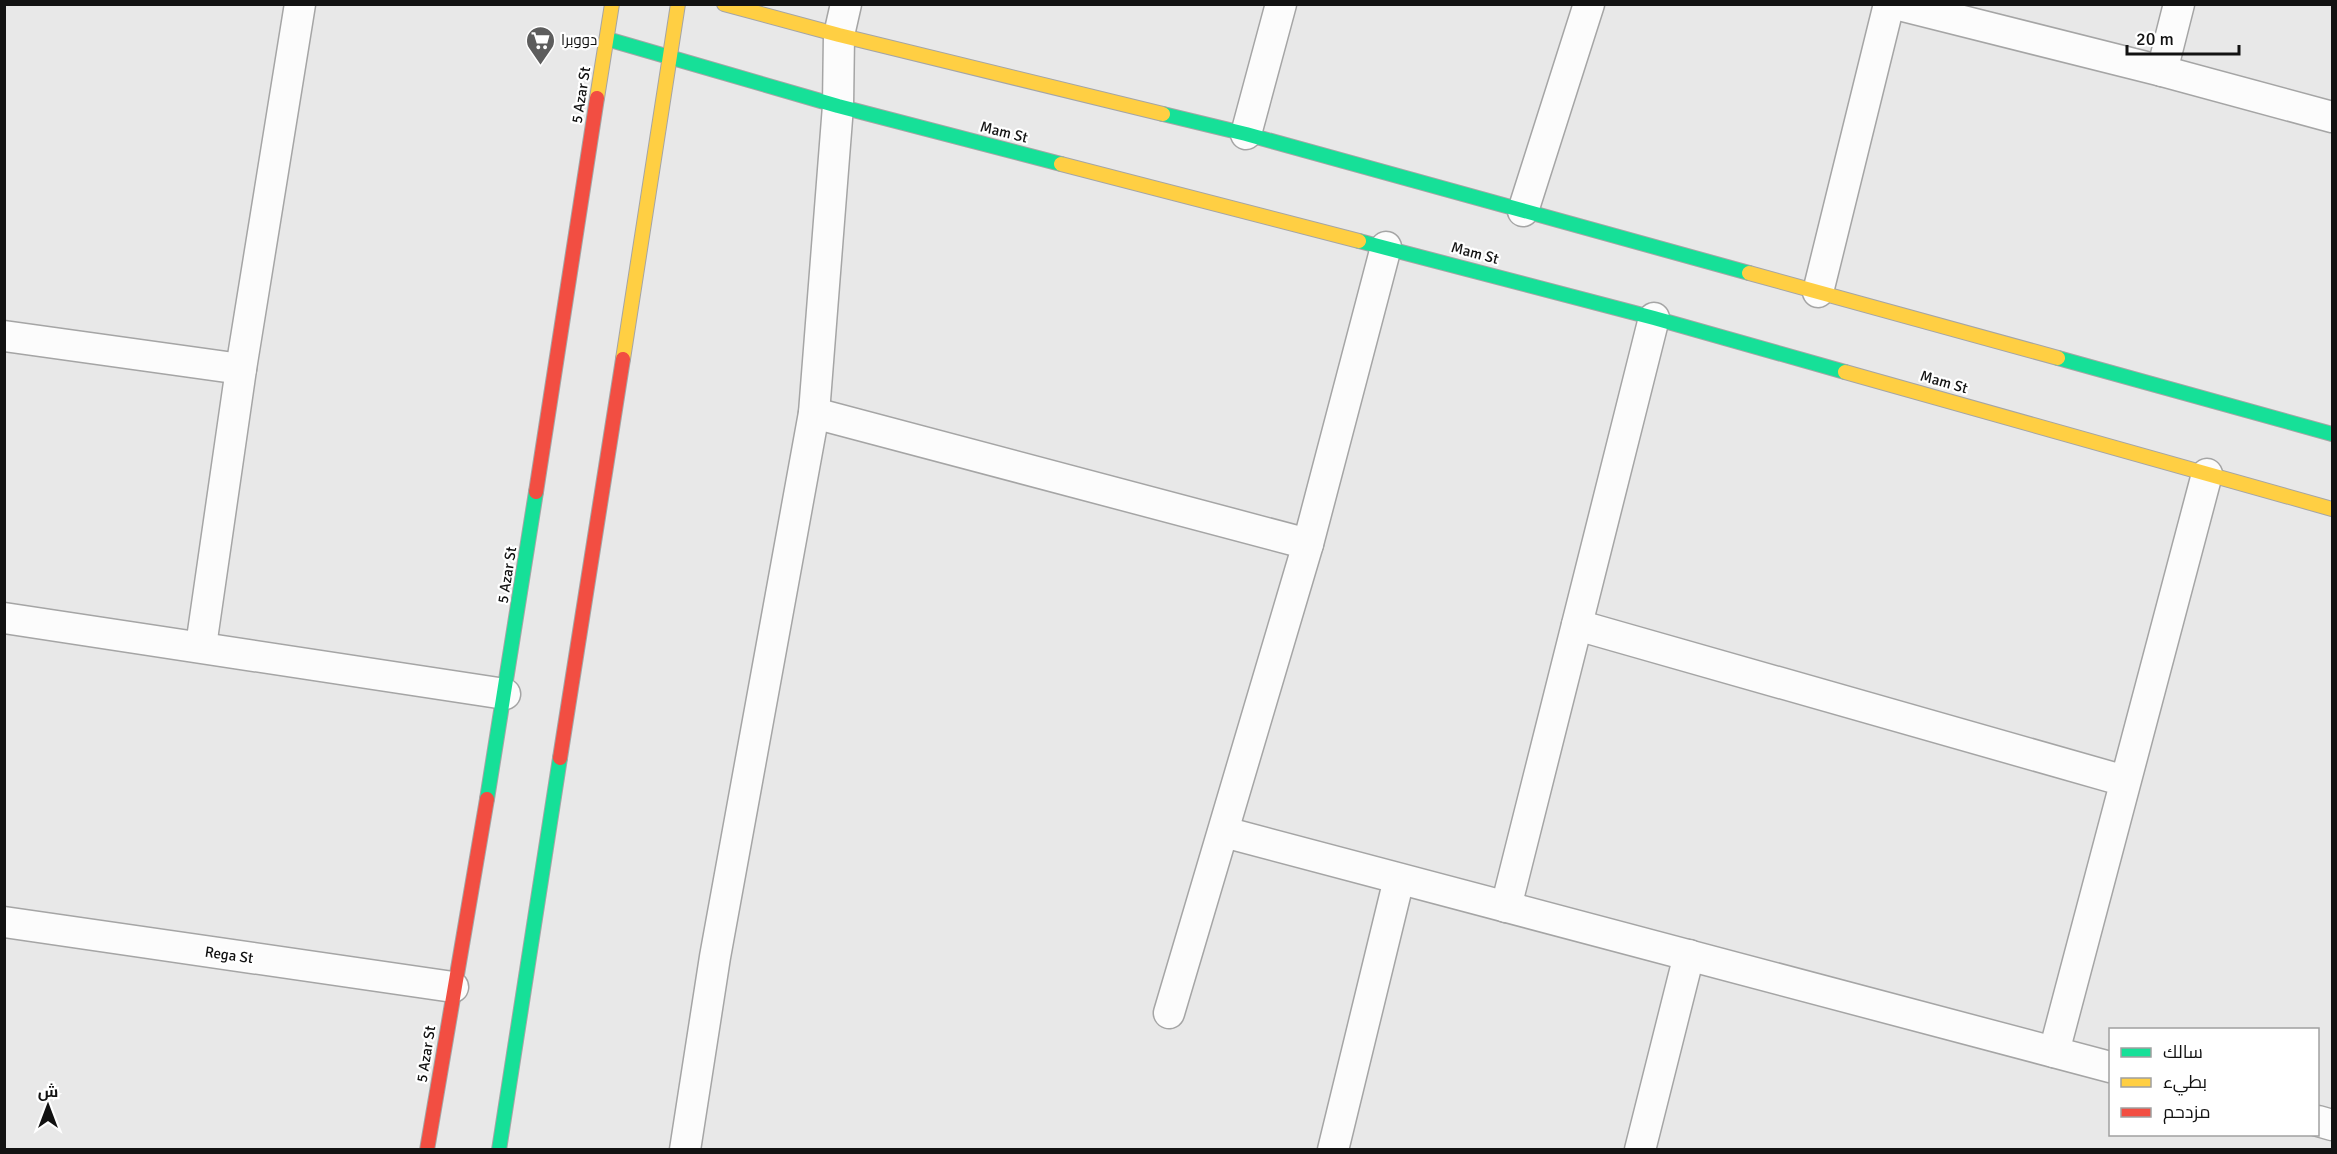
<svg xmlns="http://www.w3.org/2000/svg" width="2337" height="1154" viewBox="0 0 2337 1154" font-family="Signika,Cairo,sans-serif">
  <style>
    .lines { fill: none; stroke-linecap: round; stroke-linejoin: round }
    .street-casing { stroke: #a5a5a5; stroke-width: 33 }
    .fast-casing { stroke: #a5a5a5; stroke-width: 16 }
    .slow-casing { stroke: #a5a5a5; stroke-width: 16 }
    .jam-casing { stroke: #a5a5a5; stroke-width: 16 }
    .street { stroke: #fcfcfc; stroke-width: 30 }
    .fast { stroke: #16e098; stroke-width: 14 }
    .slow { stroke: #ffcf43; stroke-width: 14 }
    .jam { stroke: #f24e42; stroke-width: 14 }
    .labels { text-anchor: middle; stroke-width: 4.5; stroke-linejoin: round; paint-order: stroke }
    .poi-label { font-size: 15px; fill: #121212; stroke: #fff; text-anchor: start }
    .street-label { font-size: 15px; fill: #121212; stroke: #fff }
  </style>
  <rect width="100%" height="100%" fill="#e8e8e8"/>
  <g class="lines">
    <defs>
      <g id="street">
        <polyline points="1895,4 2162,71 2332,117"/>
        <polyline points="2162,71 2179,4"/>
        <polyline points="1246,134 1281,4"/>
        <polyline points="1523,211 1589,4"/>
        <polyline points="1818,292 1889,4"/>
        <polyline points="4,336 241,369"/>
        <polyline points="814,413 1308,544"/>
        <polyline points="4,618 505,694"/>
        <polyline points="1577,625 2125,781"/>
        <polyline points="201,646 241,369 300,4"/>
        <polyline points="1224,832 2110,1067"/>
        <polyline points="1506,907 1654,318"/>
        <polyline points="4,922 453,987"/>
        <polyline points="1169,1013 1308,544 1386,247"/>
        <polyline points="2054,1052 2207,474"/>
        <polyline points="2318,1121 2332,1125"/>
        <polyline points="685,1150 715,957 814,413 838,106 839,35 846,4"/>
        <polyline points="1333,1150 1399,879"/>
        <polyline points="1640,1150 1689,955"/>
      </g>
      <g id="fast">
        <polyline points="607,39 838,106 1061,164"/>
        <polyline points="1163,114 1246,134 1749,273"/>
        <polyline points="1359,241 1654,318 1845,372"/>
        <polyline points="2058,358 2332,434"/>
        <polyline points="487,799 536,492"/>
        <polyline points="499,1150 560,758"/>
      </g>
      <g id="slow">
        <polyline points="724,4 839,35 1163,114"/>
        <polyline points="597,98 612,4"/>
        <polyline points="1061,164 1359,241"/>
        <polyline points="1749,273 2058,358"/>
        <polyline points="623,359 678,4"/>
        <polyline points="1845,372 2332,509"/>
      </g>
      <g id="jam">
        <polyline points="536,492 597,98"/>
        <polyline points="560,758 623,359"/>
        <polyline points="427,1150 487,799"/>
      </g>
    </defs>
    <use href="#street" class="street-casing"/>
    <use href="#fast" class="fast-casing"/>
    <use href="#slow" class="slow-casing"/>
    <use href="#jam" class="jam-casing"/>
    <use href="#street" class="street"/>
    <use href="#fast" class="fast"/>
    <use href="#slow" class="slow"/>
    <use href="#jam" class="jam"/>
  </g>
  <defs>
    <symbol id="supermarket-pin" viewBox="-11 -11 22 30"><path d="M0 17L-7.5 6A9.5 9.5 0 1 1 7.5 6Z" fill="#5d5d5d" stroke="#fff"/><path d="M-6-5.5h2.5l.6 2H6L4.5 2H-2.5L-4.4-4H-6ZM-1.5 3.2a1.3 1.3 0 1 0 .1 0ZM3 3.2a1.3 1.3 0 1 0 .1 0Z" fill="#fff"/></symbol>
  </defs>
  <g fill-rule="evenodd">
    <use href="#supermarket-pin" x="524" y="24" width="33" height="45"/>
  </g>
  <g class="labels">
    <g class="poi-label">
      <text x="561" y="45">دووبرا</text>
    </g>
    <g class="street-label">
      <text transform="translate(581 95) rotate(-81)" y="5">5 Azar St</text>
      <text transform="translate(1004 132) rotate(14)" y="5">Mam St</text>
      <text transform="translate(1475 253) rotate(15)" y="5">Mam St</text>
      <text transform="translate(1944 382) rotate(16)" y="5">Mam St</text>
      <text transform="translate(507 575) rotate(-81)" y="5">5 Azar St</text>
      <text transform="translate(229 955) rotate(8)" y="5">Rega St</text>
      <text transform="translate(426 1054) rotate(-81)" y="5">5 Azar St</text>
    </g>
  </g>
  <rect width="2337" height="1154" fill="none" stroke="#121212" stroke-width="12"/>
  <rect x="2109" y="1028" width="210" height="108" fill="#ffffff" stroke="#a0a0a0" stroke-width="1.5"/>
  <rect x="2121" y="1048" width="30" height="9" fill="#16e098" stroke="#a0a0a0" stroke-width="1.5"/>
  <text x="2163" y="1058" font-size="18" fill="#121212">سالك</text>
  <rect x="2121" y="1078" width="30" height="9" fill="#ffcf43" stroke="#a0a0a0" stroke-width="1.5"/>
  <text x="2163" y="1088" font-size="18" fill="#121212">بطيء</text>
  <rect x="2121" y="1108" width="30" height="9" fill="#f24e42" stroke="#a0a0a0" stroke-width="1.5"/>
  <text x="2163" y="1118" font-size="18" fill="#121212">مزدحم</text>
  <g transform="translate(48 1106)" stroke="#ffffff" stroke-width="4.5" paint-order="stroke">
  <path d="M0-4.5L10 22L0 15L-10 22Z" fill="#121212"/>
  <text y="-9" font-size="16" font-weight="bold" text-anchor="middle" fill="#121212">ش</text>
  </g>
  <path d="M2127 45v9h112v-9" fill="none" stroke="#121212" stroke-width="3"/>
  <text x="2136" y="45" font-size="18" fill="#121212" stroke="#ffffff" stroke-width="4.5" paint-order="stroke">20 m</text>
</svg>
